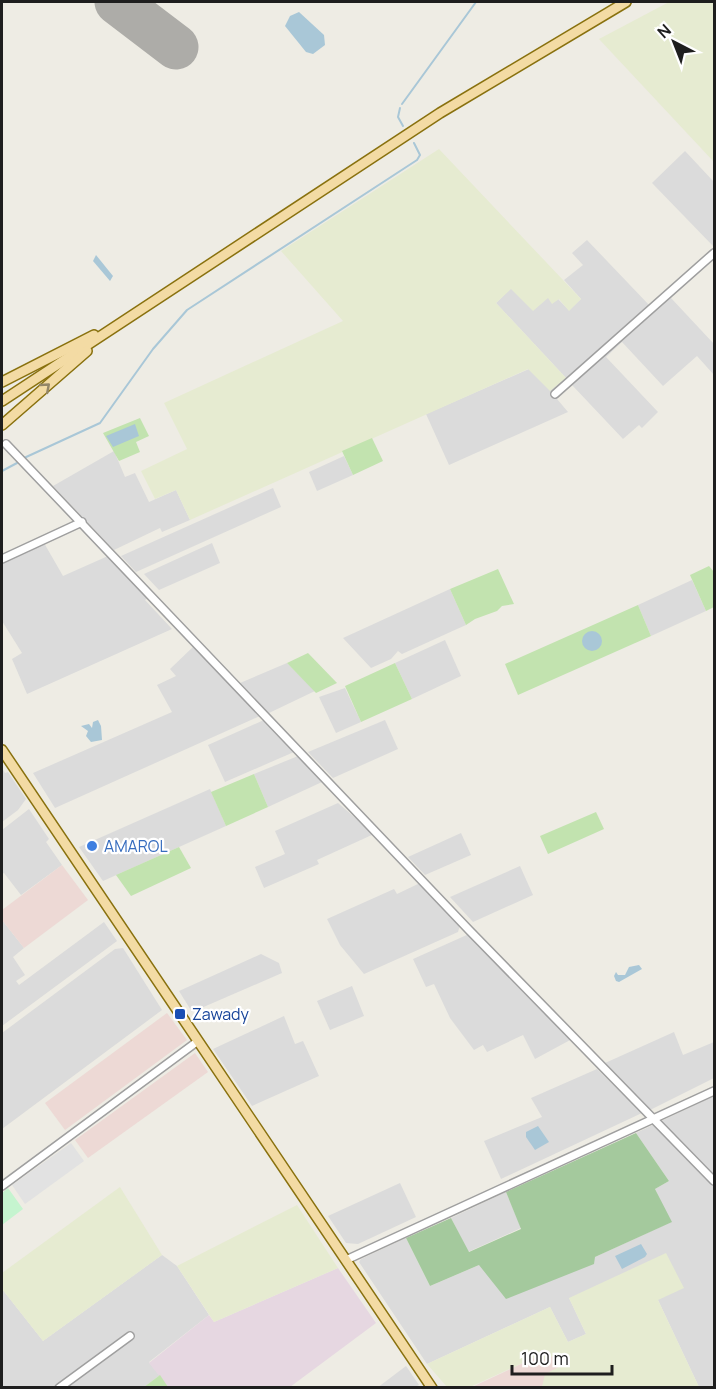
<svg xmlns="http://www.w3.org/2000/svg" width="716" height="1389" viewBox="0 0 716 1389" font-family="Manrope,sans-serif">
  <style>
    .residential { fill: #dbdbdb }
    .commercial { fill: #edd9d5 }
    .industrial { fill: #e6d7e1 }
    .farmland { fill: #e6ebd1 }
    .grass { fill: #c2e3af }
    .forest { fill: #a4c99d }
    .park { fill: #c5f4cf }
    .parking { fill: #e2e2e2 }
    .water { fill: #a9c7d7 }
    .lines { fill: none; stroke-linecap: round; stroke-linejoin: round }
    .stream { stroke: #a9c7d7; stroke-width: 2 }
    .runway { stroke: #adaca8; stroke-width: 45 }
    .minor-casing { stroke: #9f9f9f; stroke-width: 10 }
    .major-casing { stroke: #89710e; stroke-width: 12 }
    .minor { stroke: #fff; stroke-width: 7 }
    .major { stroke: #f3dba4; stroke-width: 9 }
    .oneway { stroke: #938668 }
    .shop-dot { fill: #3f7fe0; stroke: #fff; stroke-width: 2 }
    .transit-dot { fill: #1a4fb4; stroke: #fff; stroke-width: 2 }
    .labels { text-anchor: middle; stroke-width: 4.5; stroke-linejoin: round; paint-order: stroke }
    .shop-label { font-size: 16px; fill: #366cbe; stroke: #fff; text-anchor: start }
    .transit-label { font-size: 16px; fill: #164399; stroke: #fff; text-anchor: start }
  </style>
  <rect width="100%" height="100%" fill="#eeece4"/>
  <g class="residential">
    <polygon points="685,151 714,182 714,247 652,183"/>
    <polygon points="587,240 650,306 714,249 714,259 671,298 714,344 714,375 697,356 663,386 622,342 606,357 658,412 642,428 639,425 623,439 572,385 557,399 568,412 449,465 426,414 529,369 566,378 496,303 511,288 558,299 569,310 581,299 564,280 583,265 572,253"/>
    <polygon points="114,451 125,477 135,473 149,502 176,490 190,520 162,532 160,528 114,550 53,486"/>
    <polygon points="344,456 353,475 317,491 309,472"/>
    <polygon points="273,488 281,507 136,572 121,556"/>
    <polygon points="44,543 63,576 108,556 148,598 145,600 172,629 27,694 12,659 22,653 2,621 2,563"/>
    <polygon points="212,543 220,563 159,590 144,574"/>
    <polygon points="692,580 706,611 651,636 638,605"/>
    <polygon points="450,589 466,625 457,629 402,654 398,651 391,659 371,668 343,638"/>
    <polygon points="445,640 461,676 412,699 395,663"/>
    <polygon points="194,646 260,716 55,808 33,773 172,712 157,685 176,676 170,669"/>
    <polygon points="287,663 315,691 269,713 240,683"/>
    <polygon points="345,688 361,722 336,733 319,697"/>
    <polygon points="264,720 294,752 225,782 208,745"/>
    <polygon points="385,720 398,749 333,778 308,752"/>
    <polygon points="298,756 322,782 268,807 254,774"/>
    <polygon points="2,768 5,773 8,772 26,799 18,810 2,822"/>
    <polygon points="210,789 226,826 103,881 79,847"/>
    <polygon points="338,803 374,834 317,860 319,864 264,888 255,867 285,854 275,831"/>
    <polygon points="29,809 49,839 46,842 62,865 21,895 4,873 2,874 2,830"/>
    <polygon points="461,833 471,855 425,875 408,857"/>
    <polygon points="520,866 533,895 473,922 450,897"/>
    <polygon points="420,883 460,925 458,932 364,974 340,945 327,919 394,889 397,894"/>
    <polygon points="2,920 24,948 13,957 25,975 16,981 19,985 104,922 117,941 2,1026"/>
    <polygon points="469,934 572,1039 535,1059 523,1035 487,1052 483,1045 474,1050 450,1018 434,984 426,987 413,959"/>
    <polygon points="123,948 162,1010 2,1129 2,1033 115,949"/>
    <polygon points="261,954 279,963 282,973 192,1012 179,991"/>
    <polygon points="352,986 364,1016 330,1030 317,1001"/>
    <polygon points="284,1016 295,1044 303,1041 319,1076 252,1106 213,1049"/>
    <polygon points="674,1032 683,1055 714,1042 714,1078 650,1110 605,1063"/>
    <polygon points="597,1069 642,1113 501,1179 484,1141 542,1117 531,1098"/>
    <polygon points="714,1096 714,1387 699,1387 658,1300 569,1298 586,1334 568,1342 550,1307 427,1364 359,1262 361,1259 406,1238 430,1286 479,1265 595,1257 671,1222 655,1189 669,1181 636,1133"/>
    <polygon points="400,1183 416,1217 358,1244 346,1243 328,1216"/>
    <polygon points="506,1192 521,1228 468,1252 451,1218"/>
    <polygon points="162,1255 177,1266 209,1315 149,1362 160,1375 144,1387 65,1387 134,1336 129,1331 53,1387 2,1387 2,1289 43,1341"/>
    <polygon points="406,1366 419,1385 415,1387 377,1388"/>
  </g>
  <g class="commercial">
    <polygon points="62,865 88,900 24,948 2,920 2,910"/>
    <polygon points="167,1013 187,1040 65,1130 45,1103"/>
    <polygon points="195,1053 208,1072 88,1158 75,1140"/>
    <polygon points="538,1356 553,1356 559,1367 547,1376 542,1387 470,1388"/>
  </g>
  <polygon class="industrial" points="338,1268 376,1323 290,1387 168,1387 149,1363 209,1315 214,1322"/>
  <g class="farmland">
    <polygon points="669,2 714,2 714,162 599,39"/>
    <polygon points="439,149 581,299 569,311 559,299 552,304 548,298 533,311 511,289 496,303 566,378 550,391 528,369 190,520 176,490 155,499 141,471 187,449 164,403 343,321 281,251"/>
    <polygon points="120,1187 162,1255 43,1341 2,1289 2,1273"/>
    <polygon points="297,1205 338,1268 214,1322 177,1266"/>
    <polygon points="666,1253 684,1288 658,1300 699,1387 542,1387 545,1374 559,1367 553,1356 541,1361 538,1356 470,1387 447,1387 427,1364 550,1307 568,1342 586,1334 569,1298"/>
  </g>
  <g class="grass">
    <polygon points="140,418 149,436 136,442 140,452 119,461 103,433"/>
    <polygon points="372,438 383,461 353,475 342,451"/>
    <polygon points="709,566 714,572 714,607 706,611 690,575"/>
    <polygon points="498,569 514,604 502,606 497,611 475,619 466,625 450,589"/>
    <polygon points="638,605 651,636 518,695 505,664"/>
    <polygon points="308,653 337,683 316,693 287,663"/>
    <polygon points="395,663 412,699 361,722 345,686"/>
    <polygon points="254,774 268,807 226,826 211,792"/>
    <polygon points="596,812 604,829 548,854 540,836"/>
    <polygon points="179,847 191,868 131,896 116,875"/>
    <polygon points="160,1375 168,1387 144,1387"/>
  </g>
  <polygon class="forest" points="636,1133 669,1181 655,1189 672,1222 595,1257 594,1264 506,1299 479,1265 430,1286 406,1238 451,1218 469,1252 521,1229 506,1192"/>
  <polygon class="park" points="8,1188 23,1209 2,1225 2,1193"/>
  <polygon class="parking" points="71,1143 84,1161 25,1204 12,1185"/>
  <g class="water">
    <polygon points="299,12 324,35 325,45 313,54 306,52 285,26 290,16"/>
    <polygon points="96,255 113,276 110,281 93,261"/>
    <polygon points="135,424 139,436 113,447 106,436"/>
    <circle cx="592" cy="641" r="10"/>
    <polygon points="98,720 101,726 102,740 91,742 86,736 88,731 81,726 89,724 92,728 93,722"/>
    <polygon points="639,965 642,969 619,982 616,981 614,976 616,972 618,975 625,975 629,967"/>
    <polygon points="538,1126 549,1142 535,1150 526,1137 526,1132"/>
    <polygon points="641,1244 647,1254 645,1257 622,1269 615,1256"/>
  </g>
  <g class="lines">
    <g class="stream">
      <polyline points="402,104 476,2"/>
      <polyline points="400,108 398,117 403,126"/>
      <polyline points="24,458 100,423 153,349 187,310 417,160 420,155 414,143"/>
      <polyline points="2,471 17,463"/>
    </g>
    <polyline class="runway" points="117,2 176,47"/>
    <defs>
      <g id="minor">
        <polyline points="555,394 714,253"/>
        <polyline points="6,444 469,930 714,1181"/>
        <polyline points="2,559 82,522"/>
        <polyline points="2,1186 198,1041"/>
        <polyline points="346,1260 714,1091"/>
        <polyline points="59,1388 130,1336"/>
      </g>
      <g id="major">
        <polyline points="2,382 94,335"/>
        <polyline points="2,401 440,113 626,2"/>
        <polyline points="2,425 87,351"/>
        <polyline points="2,750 432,1388"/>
      </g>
    </defs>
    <use href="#minor" class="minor-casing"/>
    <use href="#major" class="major-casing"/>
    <use href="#minor" class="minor"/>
    <use href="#major" class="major"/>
  </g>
  <defs><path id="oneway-chevron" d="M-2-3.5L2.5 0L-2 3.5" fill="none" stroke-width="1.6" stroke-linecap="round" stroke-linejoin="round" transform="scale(1.5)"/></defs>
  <use class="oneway" href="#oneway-chevron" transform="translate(46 387) rotate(-41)"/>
  <circle class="shop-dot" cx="92" cy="846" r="6"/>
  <rect class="transit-dot" x="174" y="1008" width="12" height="12" rx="3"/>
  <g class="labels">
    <g class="shop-label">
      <text x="104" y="852">AMAROL</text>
    </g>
    <g class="transit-label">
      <text x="192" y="1020">Zawady</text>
    </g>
  </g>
  <rect width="716" height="1389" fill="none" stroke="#1e1e1e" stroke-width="6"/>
  <g transform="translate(674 42) rotate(318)" stroke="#ffffff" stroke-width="4.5" paint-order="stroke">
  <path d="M0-4.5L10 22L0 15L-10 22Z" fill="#1e1e1e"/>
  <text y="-9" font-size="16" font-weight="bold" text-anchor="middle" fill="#1e1e1e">N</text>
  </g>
  <path d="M512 1365v9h100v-9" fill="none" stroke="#1e1e1e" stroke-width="3"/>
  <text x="521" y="1365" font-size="18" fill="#1e1e1e" stroke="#ffffff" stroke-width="4.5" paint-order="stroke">100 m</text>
</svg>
